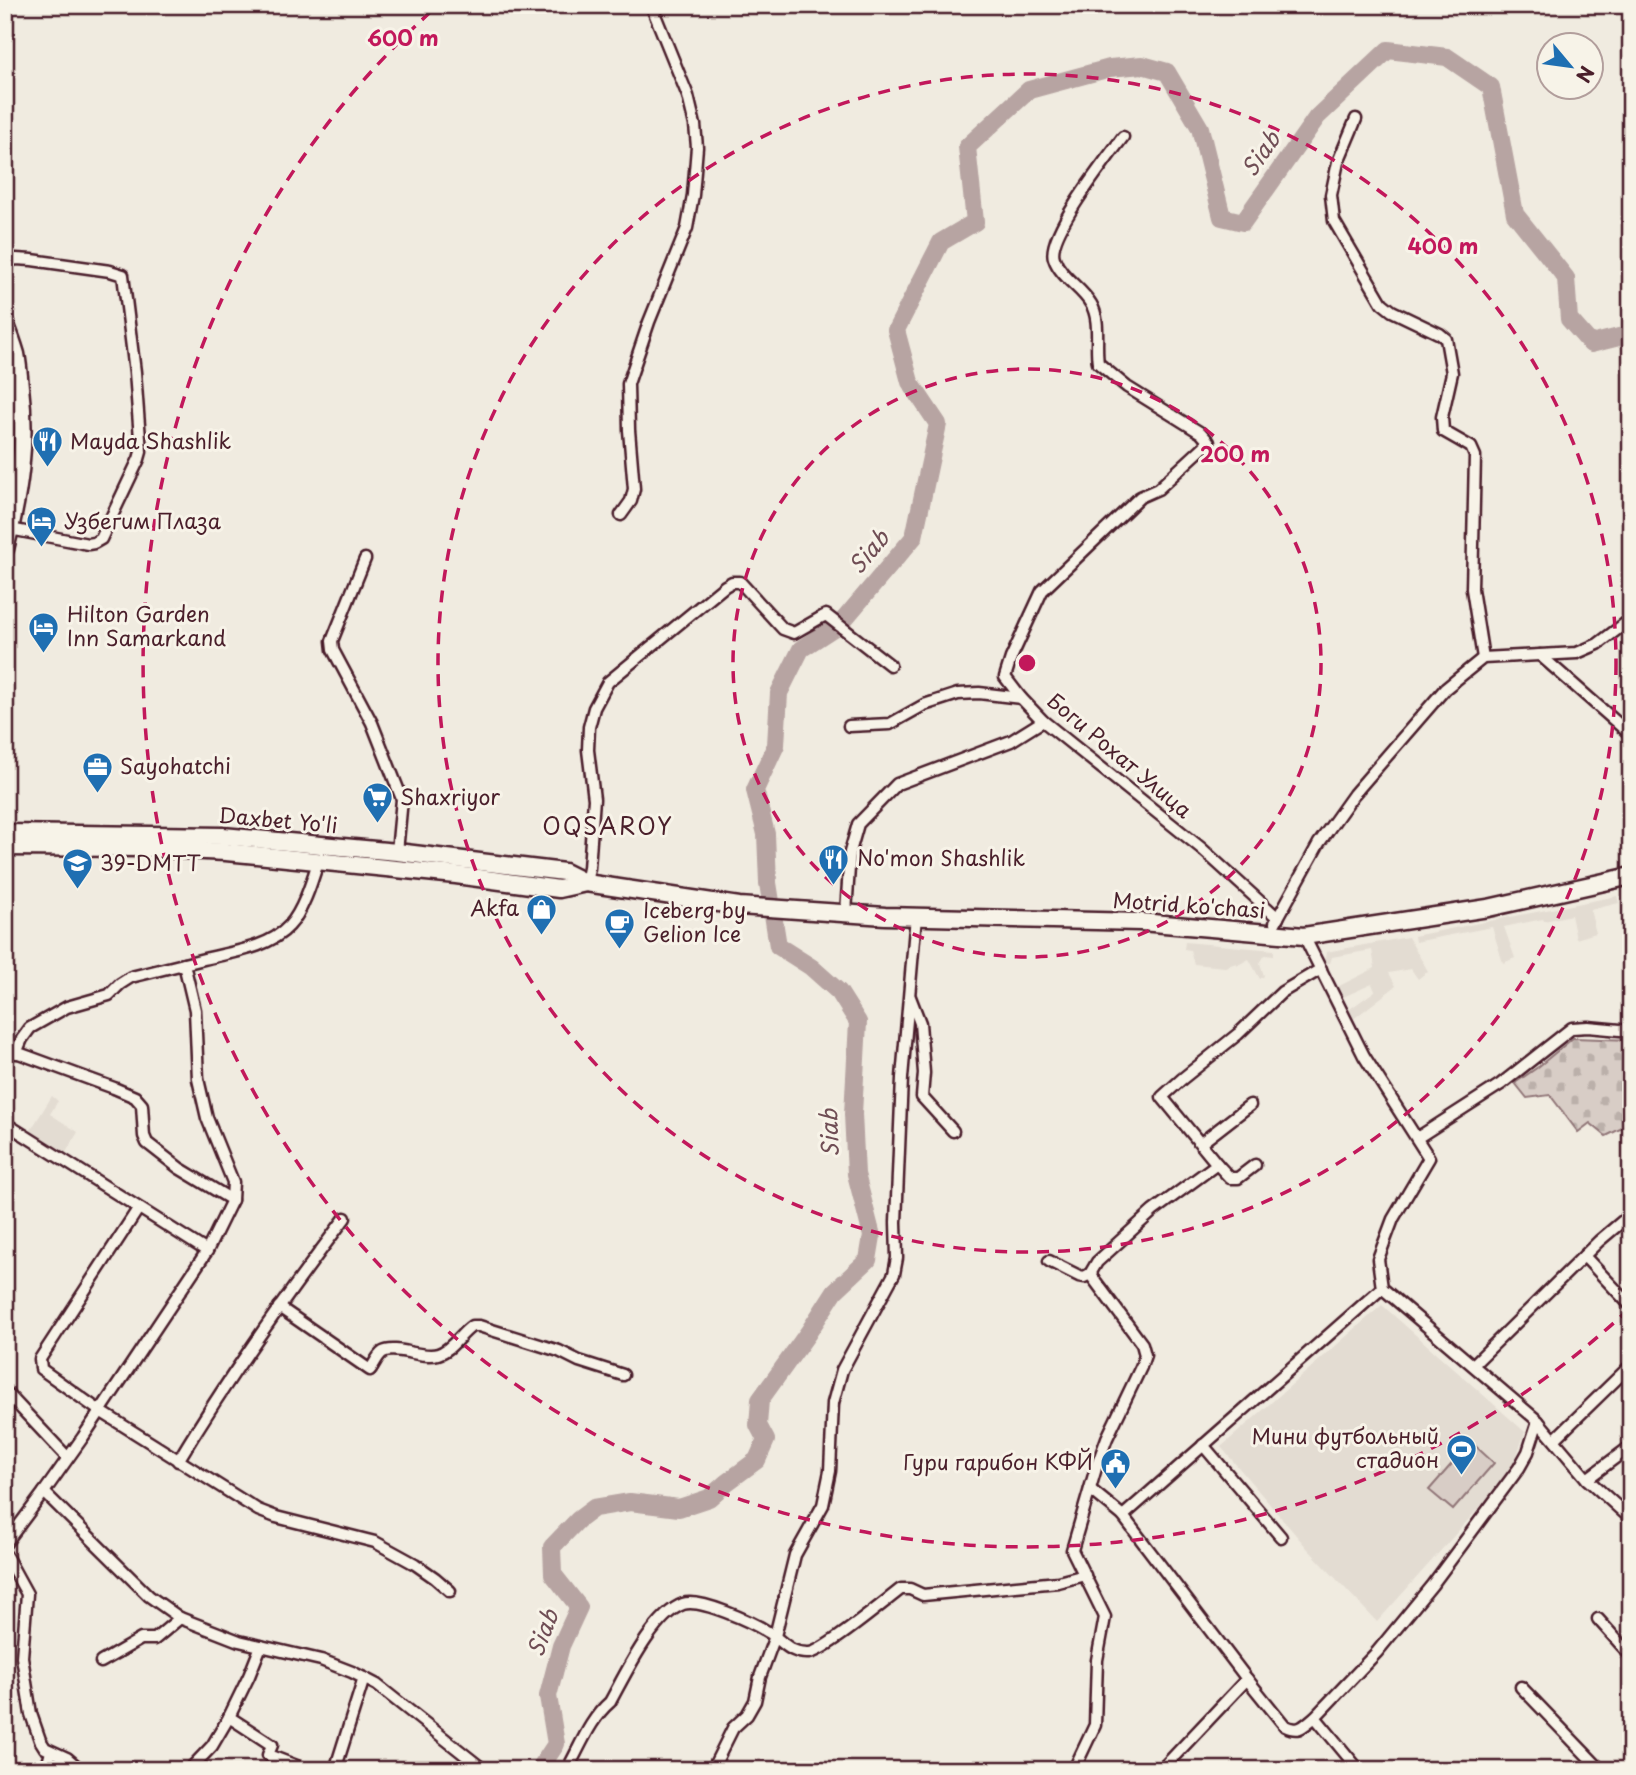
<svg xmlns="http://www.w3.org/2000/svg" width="1636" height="1775" viewBox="0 0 1636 1775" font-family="'Playpen Sans',sans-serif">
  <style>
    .built { fill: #e3dcd2 }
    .cemetery { fill: url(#cemetery-stones); stroke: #917678; stroke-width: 2 }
    .park { fill: #d8cdc6; stroke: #917678; stroke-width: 2 }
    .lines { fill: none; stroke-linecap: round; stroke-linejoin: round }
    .river { stroke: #b7a4a2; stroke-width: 18 }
    .street-casing { stroke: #4a1f2b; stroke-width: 15 }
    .primary-casing { stroke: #4a1f2b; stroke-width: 21 }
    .street { stroke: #f7f3e8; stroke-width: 10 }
    .primary { stroke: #f7f3e8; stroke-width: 16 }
    .ring { fill: none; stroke: #c2185b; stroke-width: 3.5; stroke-dasharray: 12 9 }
    .labels { text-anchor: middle; stroke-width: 6; stroke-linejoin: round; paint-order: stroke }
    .poi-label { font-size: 21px; fill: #4a1f2b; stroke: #f7f3e8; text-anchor: start }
    .street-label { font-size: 21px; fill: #4a1f2b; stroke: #f7f3e8 }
    .water-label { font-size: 23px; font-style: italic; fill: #704e55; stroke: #f7f3e8 }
    .neighbourhood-label { font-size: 23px; letter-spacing: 2px; fill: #4a1f2b; stroke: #f7f3e8 }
    .centre { fill: #c2185b; stroke: #f7f3e8; stroke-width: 3.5 }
    .ring-label { font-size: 21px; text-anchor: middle; font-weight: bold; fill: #c2185b; stroke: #f7f3e8; stroke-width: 6; stroke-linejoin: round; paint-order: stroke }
  </style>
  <defs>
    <pattern id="cemetery-stones" width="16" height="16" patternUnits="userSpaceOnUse" patternTransform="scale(1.75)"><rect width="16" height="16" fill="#d8cdc6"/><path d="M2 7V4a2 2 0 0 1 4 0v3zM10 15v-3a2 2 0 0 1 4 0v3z" fill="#bbb0aa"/></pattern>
  </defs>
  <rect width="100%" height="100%" fill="#f0ebe0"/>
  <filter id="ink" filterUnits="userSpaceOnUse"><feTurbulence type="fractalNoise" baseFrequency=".0143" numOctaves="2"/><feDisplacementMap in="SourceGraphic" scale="14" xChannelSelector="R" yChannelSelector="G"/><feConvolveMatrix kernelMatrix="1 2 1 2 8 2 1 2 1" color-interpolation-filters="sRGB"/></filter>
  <g filter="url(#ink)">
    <g class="built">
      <polygon points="1617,896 1619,903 1590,910 1596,933 1576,939 1571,915 1544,921 1543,919 1504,927 1515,958 1503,963 1492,927 1415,942 1414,936"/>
      <polygon points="1408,937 1428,971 1418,979 1411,969 1389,973 1396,986 1352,1020 1347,1011 1375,991 1372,984 1339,999 1335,988 1375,968 1372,950 1332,957 1330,963 1324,963 1326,952"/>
      <polygon points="1185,942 1274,950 1274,956 1265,955 1260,963 1264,976 1260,979 1249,959 1238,965 1236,963 1225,967 1194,964 1190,950 1184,949"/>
      <polygon points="52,1096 58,1101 50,1114 78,1132 65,1154 29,1133"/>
      <polygon points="1382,1305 1525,1432 1511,1472 1377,1622 1307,1548 1221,1447"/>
    </g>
    <polygon class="cemetery" points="1573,1038 1631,1040 1631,1131 1622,1128 1606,1136 1590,1123 1578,1132 1550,1095 1527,1098 1515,1083 1538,1067"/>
    <polygon class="park" points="1471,1442 1494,1463 1453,1510 1429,1490"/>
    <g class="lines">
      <polyline class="river" points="539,1770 556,1744 548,1696 561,1646 579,1607 553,1574 552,1547 578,1520 594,1508 630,1502 679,1508 709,1498 726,1483 757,1460 766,1440 758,1425 760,1400 808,1333 835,1291 868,1260 872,1236 856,1174 853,1114 858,1022 839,992 811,967 778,946 768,883 766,834 755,790 776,745 779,693 801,649 841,623 914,537 938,424 910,382 896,330 941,242 975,222 967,147 1029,90 1110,68 1142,65 1167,72 1200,128 1222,217 1243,222 1317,117 1388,50 1447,57 1491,87 1515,214 1566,278 1569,319 1591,344 1631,334"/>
      <defs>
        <g id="street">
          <polyline points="1356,119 1338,162 1331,195 1334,221 1382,303 1392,311 1440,334 1446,339 1452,373 1442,417 1443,431 1471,447 1475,456 1472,589 1483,658"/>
          <path d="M1123 137C1108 157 1046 235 1054 258 1060 277 1082 288 1091 304 1101 320 1095 345 1098 363L1127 387 1201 433 1209 442 1158 489 1140 497 1042 591 1011 658 1005 677 1021 698 1043 721 1201 848 1278 918"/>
          <polyline points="5,263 16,259 32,260 110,271 123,275 135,372 141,452 139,459 101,539 94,543 88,544 10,529"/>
          <polyline points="621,515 631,501 634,489 629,430 628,384 649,322 687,228 693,195 697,147 695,125 688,96 651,5"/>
          <polyline points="365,559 332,641 333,650 372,723 402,799 397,852"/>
          <polyline points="1540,655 1631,735"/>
          <polyline points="849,726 890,724 924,705 958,694 979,693 1021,698"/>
          <polyline points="586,883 589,868 594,799 588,750 589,727 594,708 608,682 725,586 732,582 740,582 783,629 794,633 822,617 826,615 890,665"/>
          <polyline points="846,913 850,852 858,824 897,784 1011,741 1043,721"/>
          <polyline points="1275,923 1319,843 1354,794 1445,689 1483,658 1577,653 1598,644 1631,619"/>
          <polyline points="1304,936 1364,1056 1429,1158 1393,1219 1378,1259 1382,1288 1538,1421 1587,1479 1631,1519"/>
          <polyline points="184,964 195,1010 198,1079 207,1118 233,1182 232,1200"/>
          <polyline points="910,997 920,1023 924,1073 922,1097 953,1131"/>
          <polyline points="5,1048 114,1088 135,1097 142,1105 144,1136 147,1143 179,1168 232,1200 207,1251"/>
          <path d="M16 1053 22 1039 30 1028 67 1007 109 995 120 984 131 977C155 971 180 965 204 959 232 952 269 948 289 926 303 911 312 881 318 862"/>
          <polyline points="5,1123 207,1251 83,1437 44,1492 5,1544"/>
          <polyline points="1417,1138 1501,1084 1572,1028 1588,1027 1631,1031"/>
          <polyline points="1201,1143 1250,1105"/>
          <polyline points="1217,1164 1230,1178 1238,1178 1255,1165"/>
          <polyline points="138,1209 40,1359 41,1369 100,1411 258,1510 276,1517 375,1542 415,1564 435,1578 450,1591"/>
          <polyline points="1584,1256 1631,1306"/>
          <polyline points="1049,1261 1079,1276 1084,1277 1090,1274"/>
          <path d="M279 1307 370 1370C374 1365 377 1356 383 1352 396 1345 422 1359 438 1354 452 1350 460 1334 472 1326H479L559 1351 579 1361 623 1375"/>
          <polyline points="1473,1365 1599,1241 1631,1214"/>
          <polyline points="5,1391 67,1457"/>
          <polyline points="1555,1439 1631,1365"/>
          <polyline points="1203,1445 1281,1537"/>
          <path d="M178 1461C229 1376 286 1296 345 1218"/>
          <polyline points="1587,1479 1631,1446"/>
          <path d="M1090 1489 1123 1516 1247 1679 1285 1726C1300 1733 1303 1726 1315 1717"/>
          <polyline points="44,1492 149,1596 180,1618 239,1641 321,1660 352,1672 377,1685 484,1770"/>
          <polyline points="1123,1516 1382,1288"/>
          <polyline points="5,1554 27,1594 22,1657 31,1714 40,1740 45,1748 67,1758 81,1770"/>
          <polyline points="1598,1619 1631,1656"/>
          <polyline points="101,1662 141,1639 155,1639 180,1618"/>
          <polyline points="1521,1687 1601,1770"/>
          <polyline points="229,1717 272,1745 268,1755 307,1770"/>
          <polyline points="192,1767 212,1746 229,1717 249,1676 261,1646"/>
          <polyline points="46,1770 51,1752"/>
          <polyline points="335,1770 364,1678"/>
          <path d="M567 1770C580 1747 590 1719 610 1702 625 1675 653 1615 683 1604 700 1598 752 1622 768 1632 782 1640 789 1654 809 1653 824 1652 885 1601 901 1589H910L923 1595 1058 1582 1085 1575"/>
          <polyline points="712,1770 733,1728 747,1715 755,1701 760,1677 775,1636 795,1555 823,1505 830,1471 833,1403 842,1370 894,1274 897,1258 896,1222 902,1078 916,916"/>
          <polyline points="1072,1770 1077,1763 1095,1725 1097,1660 1105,1617 1072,1550 1096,1468 1107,1438 1141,1367 1145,1355 1142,1344 1090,1274 1097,1262 1153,1211 1217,1164 1162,1097 1182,1079 1238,1034 1282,992 1321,969"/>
          <polyline points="1161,1770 1247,1679"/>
          <polyline points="1359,1770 1315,1717 1377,1652 1432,1585 1519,1468 1528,1452 1538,1421"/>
          <polyline points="1623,1770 1631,1764"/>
        </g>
        <g id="primary">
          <path d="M5 323C9 333 13 344 16 354 18 364 19 376 20 387 27 442 19 495 5 549"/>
          <polyline points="5,833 223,836 397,852 564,872 586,883 739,906 885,916 1141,922 1304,936 1488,908 1631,876"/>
          <polyline points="5,847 142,848 226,852 456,875 559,889 586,883"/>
        </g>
      </defs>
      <use href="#street" class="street-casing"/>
      <use href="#primary" class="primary-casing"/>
      <use href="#street" class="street"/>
      <use href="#primary" class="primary"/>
    </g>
  </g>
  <g class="ring">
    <circle cx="1027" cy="663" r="294"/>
    <circle cx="1027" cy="663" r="589"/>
    <path d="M1629 1309A883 883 0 1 1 436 7"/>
  </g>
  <defs>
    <symbol id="restaurant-pin" viewBox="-11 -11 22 30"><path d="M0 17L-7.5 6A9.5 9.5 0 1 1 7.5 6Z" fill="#1f6fb2" stroke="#f7f3e8"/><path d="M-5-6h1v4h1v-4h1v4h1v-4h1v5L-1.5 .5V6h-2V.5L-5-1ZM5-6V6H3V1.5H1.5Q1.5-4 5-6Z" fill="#fff"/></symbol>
    <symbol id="hotel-pin" viewBox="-11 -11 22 30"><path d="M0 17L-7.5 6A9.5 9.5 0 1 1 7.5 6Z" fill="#1f6fb2" stroke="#f7f3e8"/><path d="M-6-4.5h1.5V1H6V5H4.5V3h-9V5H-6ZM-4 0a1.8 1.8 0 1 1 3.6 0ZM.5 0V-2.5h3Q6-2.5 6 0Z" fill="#fff"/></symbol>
    <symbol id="office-pin" viewBox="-11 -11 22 30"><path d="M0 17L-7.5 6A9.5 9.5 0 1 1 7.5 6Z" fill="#1f6fb2" stroke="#f7f3e8"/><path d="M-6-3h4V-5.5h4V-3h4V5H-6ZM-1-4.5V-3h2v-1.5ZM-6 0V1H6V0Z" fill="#fff"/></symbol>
    <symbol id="supermarket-pin" viewBox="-11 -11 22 30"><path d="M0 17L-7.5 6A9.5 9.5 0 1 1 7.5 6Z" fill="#1f6fb2" stroke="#f7f3e8"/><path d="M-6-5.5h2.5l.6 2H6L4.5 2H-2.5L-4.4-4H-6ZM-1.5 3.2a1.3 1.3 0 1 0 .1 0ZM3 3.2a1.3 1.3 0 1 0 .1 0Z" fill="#fff"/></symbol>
    <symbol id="school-pin" viewBox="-11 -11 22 30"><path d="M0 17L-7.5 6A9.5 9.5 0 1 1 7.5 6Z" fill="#1f6fb2" stroke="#f7f3e8"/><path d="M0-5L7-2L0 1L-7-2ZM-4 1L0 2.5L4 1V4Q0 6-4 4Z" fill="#fff"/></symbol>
    <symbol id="shop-pin" viewBox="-11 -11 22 30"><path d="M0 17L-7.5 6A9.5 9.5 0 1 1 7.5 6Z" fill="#1f6fb2" stroke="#f7f3e8"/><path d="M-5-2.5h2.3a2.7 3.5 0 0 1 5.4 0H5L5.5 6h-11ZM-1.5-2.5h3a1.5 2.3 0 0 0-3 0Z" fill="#fff"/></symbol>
    <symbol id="cafe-pin" viewBox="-11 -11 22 30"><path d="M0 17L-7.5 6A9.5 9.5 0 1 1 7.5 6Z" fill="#1f6fb2" stroke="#f7f3e8"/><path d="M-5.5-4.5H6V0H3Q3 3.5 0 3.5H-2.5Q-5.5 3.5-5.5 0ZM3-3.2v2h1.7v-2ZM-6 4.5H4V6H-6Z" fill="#fff"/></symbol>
    <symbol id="stadium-pin" viewBox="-11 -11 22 30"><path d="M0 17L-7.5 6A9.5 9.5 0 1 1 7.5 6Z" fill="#1f6fb2" stroke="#f7f3e8"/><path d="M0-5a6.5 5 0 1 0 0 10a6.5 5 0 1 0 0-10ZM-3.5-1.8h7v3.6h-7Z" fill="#fff"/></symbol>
    <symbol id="civic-pin" viewBox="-11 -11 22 30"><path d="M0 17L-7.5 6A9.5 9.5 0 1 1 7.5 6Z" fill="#1f6fb2" stroke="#f7f3e8"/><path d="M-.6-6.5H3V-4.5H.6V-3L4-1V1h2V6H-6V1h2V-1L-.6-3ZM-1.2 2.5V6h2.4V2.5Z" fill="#fff"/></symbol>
  </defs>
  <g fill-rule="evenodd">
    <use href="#restaurant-pin" x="30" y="424" width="35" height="47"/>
    <use href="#hotel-pin" x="24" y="504" width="35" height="47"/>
    <use href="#hotel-pin" x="26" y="610" width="35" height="47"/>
    <use href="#office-pin" x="80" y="750" width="35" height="47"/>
    <use href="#supermarket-pin" x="360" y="780" width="35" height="47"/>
    <use href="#restaurant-pin" x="816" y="842" width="35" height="47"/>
    <use href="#school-pin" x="60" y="846" width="35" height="47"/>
    <use href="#shop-pin" x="524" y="892" width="35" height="47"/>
    <use href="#cafe-pin" x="602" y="906" width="35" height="47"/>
    <use href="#stadium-pin" x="1444" y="1432" width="35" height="47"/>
    <use href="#civic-pin" x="1098" y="1446" width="35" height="47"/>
  </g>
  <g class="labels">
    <g class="poi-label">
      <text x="70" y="449">Mayda Shashlik</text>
      <text x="64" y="529">Узбегим Плаза</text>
      <text x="67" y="622">Hilton Garden<tspan x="67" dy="24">Inn Samarkand</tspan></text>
      <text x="120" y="774">Sayohatchi</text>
      <text x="400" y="805">Shaxriyor</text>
      <text x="857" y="866">No'mon Shashlik</text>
      <text x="100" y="871">39-DMTT</text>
      <text x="519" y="916" text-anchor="end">Akfa</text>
      <text x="643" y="918">Iceberg by<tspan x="643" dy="24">Gelion Ice</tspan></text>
      <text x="1439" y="1444" text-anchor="end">Мини футбольный<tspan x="1439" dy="24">стадион</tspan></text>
      <text x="1093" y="1470" text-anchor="end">Гури гарибон КФЙ</text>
    </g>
    <g class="street-label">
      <text transform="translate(1119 756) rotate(40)" y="7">Боги Рохат Улица</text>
      <text transform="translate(278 821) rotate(5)" y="7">Daxbet Yo'li</text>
      <text transform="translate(1189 906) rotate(4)" y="7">Motrid ko'chasi</text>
    </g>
    <g class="water-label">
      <text transform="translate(1261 154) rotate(-55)" y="8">Siab</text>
      <text transform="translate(869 552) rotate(-50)" y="8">Siab</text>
      <text transform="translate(830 1133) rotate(-92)" y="8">Siab</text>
      <text transform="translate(543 1633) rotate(-69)" y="8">Siab</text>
    </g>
    <g class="neighbourhood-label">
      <text x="608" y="835">OQSAROY</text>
    </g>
  </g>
  <circle cx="1027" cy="663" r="10" class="centre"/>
  <g class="ring-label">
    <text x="403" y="46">600 m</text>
    <text x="1443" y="254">400 m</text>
    <text x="1235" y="462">200 m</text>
  </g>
  <rect width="1636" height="1775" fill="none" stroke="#f7f3e8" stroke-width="28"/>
  <rect x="14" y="14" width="1608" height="1747" fill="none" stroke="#4a1f2b" stroke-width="2.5" filter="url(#ink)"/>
  <g transform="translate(1570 66) rotate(119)"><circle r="33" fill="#f7f3e8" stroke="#b29e9c" stroke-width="2"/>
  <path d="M0-5L12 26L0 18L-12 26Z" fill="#1f6fb2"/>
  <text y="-10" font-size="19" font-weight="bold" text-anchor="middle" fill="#4a1f2b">N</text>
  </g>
</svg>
